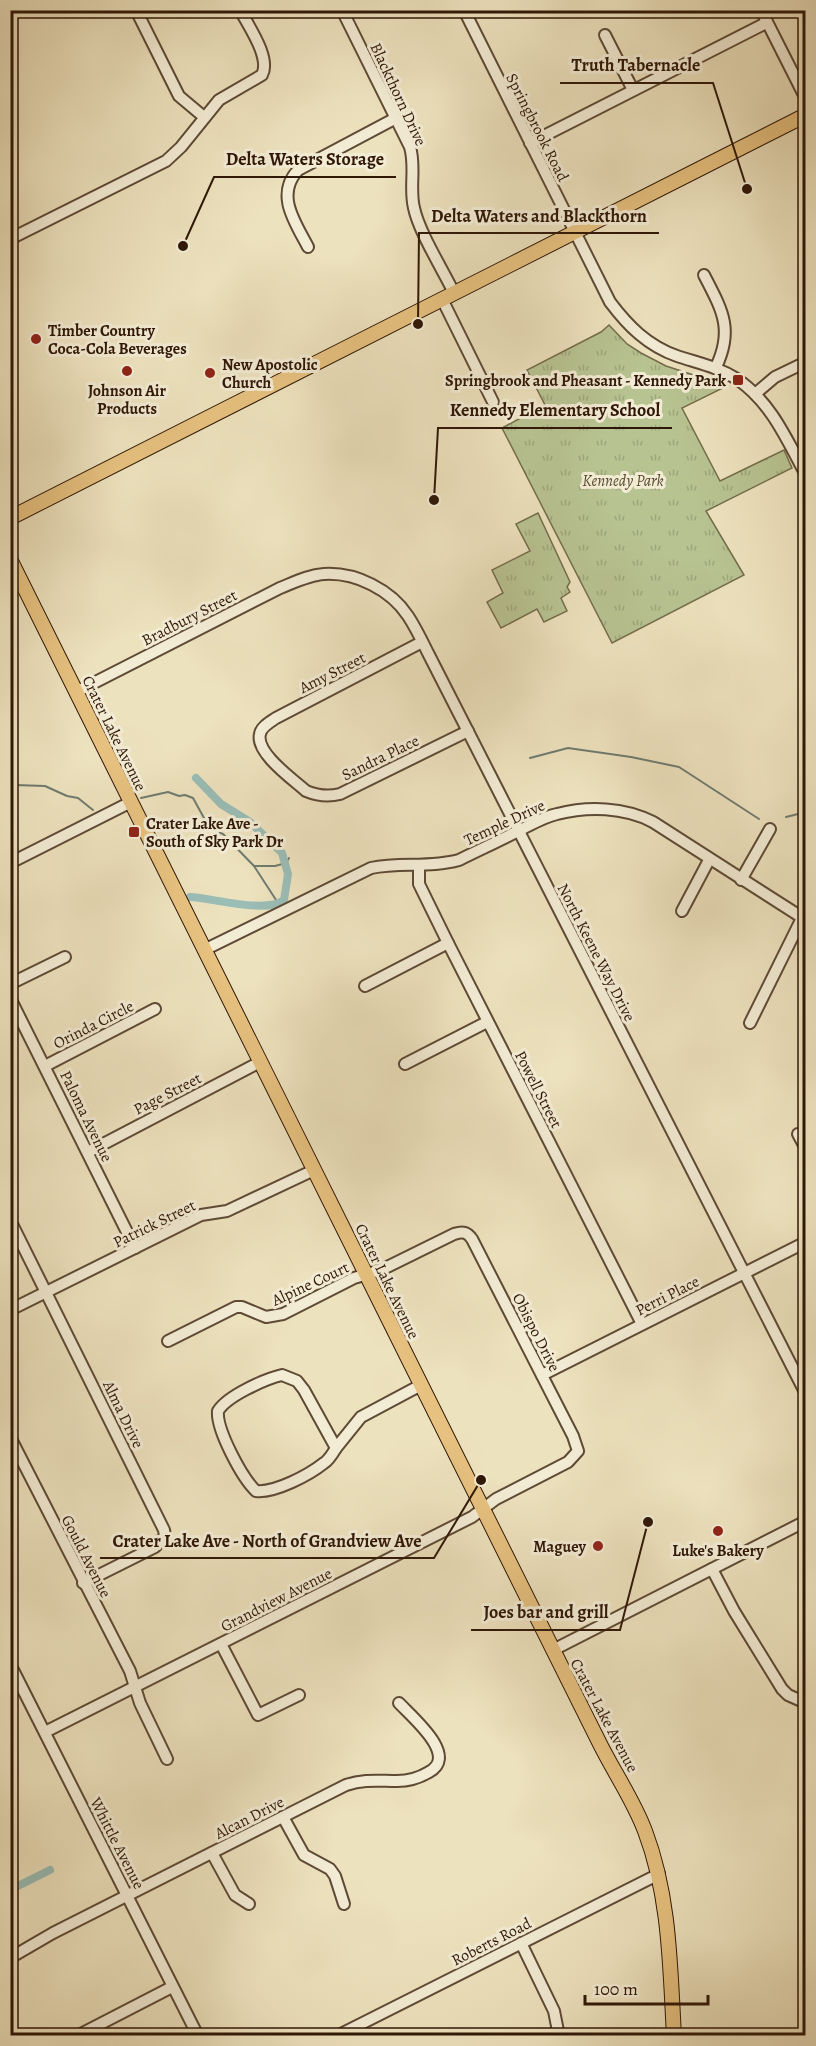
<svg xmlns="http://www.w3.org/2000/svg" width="816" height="2046" viewBox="0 0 816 2046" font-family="Alegreya,serif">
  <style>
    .park { fill: url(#park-tufts); stroke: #746d4c; stroke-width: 1.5 }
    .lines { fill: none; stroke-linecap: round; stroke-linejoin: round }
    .stream { stroke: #6f7b70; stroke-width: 2 }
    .canal { stroke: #9abdb6; stroke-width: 8 }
    .minor-casing { stroke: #5e4a35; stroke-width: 14 }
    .major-casing { stroke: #2f1707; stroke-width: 16 }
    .minor { stroke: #f3ecd5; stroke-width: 10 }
    .major { stroke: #e6c17f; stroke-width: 14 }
    .poi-dot { fill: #8f2418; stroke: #f3ecd5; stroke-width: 2 }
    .labels { text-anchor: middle; stroke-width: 6; stroke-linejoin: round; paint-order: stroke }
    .street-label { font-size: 16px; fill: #2f1707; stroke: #f3ecd5 }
    .poi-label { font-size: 16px; font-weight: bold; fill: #2f1707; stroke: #f3ecd5; text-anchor: start }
    .park-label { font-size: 16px; font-style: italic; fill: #584b31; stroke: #f3ecd5 }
    .leader { fill: none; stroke: #2f1707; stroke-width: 2 }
    .callout-dot { fill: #2f1707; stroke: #f3ecd5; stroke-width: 2 }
    .callout-label { font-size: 18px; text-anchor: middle; font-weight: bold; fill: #2f1707; stroke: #f3ecd5; stroke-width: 6; stroke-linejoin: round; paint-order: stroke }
  </style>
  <defs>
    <pattern id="park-tufts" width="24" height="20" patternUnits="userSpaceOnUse" patternTransform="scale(1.5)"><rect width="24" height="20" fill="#b8c392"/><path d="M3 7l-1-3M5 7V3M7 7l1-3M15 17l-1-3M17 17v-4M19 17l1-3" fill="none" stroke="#9ea77c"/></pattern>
  </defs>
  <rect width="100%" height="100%" fill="#ede2be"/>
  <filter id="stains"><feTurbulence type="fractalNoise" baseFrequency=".00333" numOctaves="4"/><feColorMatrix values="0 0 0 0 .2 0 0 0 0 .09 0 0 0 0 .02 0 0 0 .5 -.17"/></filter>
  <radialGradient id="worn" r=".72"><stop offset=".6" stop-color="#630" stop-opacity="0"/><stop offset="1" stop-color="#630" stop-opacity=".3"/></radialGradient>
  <g class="park">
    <polygon points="609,325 627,344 641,353 666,366 727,386 682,408 720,481 784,450 792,468 706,511 744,575 612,643 502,428 545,405 527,370 601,332"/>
    <polygon points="538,513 570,582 567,587 570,592 561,598 567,611 544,622 537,609 501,628 487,602 503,593 492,570 530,551 516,524"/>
  </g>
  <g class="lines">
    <g class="stream">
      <polyline points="530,758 568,748 631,757 679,767 759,819"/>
      <polyline points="10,789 15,785 45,786 67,796 78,798 93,810"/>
      <polyline points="10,791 14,803 10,818"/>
      <polyline points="141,798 168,792 179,796 185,795 193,798 204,818 215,831 223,834 254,866 275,866 286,863 289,858"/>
      <polyline points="786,817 806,812"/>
      <polyline points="254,866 278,903"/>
    </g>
    <g class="canal">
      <path d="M190 897C213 898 266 914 284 900L288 874 282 853 250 822 221 804 196 778"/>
      <polyline points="10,1793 12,1793"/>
      <polyline points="10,1890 50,1870"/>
    </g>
    <defs>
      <g id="minor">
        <polyline points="136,10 179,96 204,117"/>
        <path d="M342 10 410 147C416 167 409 188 414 208 419 232 443 270 454 293"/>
        <path d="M464 10 610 302C628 326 648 346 677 356 698 363 718 367 737 379 771 402 787 440 806 475"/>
        <polyline points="761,10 806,99"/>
        <polyline points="605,35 633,90"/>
        <polyline points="530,143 766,23"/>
        <path d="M10 239 166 161 181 147 219 100 262 75C271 58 249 27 240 10"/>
        <path d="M308 247C295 222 275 195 298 170L396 118"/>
        <path d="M704 275C722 310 734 329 716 367"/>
        <polyline points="442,299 493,402"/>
        <polyline points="755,394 775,377 806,362"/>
        <path d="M422 642 276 718C270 722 261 727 260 734 255 753 294 780 306 791 318 796 328 797 340 794L468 731"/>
        <path d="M76 692 280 588C295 582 309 575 324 574 356 572 391 590 408 616 416 628 422 641 428 653L806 1394"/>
        <polyline points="10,863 131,802"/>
        <polyline points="419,865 419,884 448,943 642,1324"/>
        <polyline points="741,880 770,829"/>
        <polyline points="682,911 709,860"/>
        <path d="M204 950 371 868C400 862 430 868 459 860 479 850 499 841 518 831 531 825 543 817 557 814 588 806 624 807 653 822L806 920"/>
        <polyline points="10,984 65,957"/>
        <polyline points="365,986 448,943"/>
        <polyline points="10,998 135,1248"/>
        <polyline points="750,1023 802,918"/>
        <polyline points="405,1064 487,1022"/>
        <polyline points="45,1066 155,1009"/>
        <polyline points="798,1134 806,1149"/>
        <polyline points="88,1152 260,1062"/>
        <polyline points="11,1222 164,1530 165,1536 155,1547 83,1583"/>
        <polyline points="10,1310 195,1218 201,1215 227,1211 314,1170"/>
        <path d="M282 1375 297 1381 304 1390 336 1448C333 1453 329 1460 324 1463 309 1475 275 1493 256 1491 242 1478 216 1429 218 1411 227 1396 265 1379 282 1375Z"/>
        <polyline points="542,1375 806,1242"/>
        <polyline points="10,1437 130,1671 140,1703 167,1759"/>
        <polyline points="336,1448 361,1417 421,1385"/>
        <polyline points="712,1569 734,1611 782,1689 788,1695 806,1703"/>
        <polyline points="221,1644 258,1715 299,1695"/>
        <polyline points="553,1650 806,1521"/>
        <polyline points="10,1664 198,2036"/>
        <path d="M45 1732 472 1517 496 1499 568 1462 578 1451 573 1436 472 1239C467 1232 463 1231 454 1234L381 1270 354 1278 283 1314 266 1317 242 1307H236L168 1341"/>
        <polyline points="283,1817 304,1855 330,1869 335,1876 344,1904"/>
        <polyline points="212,1853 235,1895 249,1904"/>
        <polyline points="521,1943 554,2011 559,2036"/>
        <path d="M10 1958 53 1933 346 1785C364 1779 378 1781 397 1781 408 1781 419 1778 429 1772 459 1756 413 1718 399 1703"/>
        <polyline points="77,2036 172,1987"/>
        <polyline points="337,2036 659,1874"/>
      </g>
      <g id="major">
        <polyline points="10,518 806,115"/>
        <path d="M10 559 598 1740C613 1771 633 1799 645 1831 670 1897 670 1966 674 2036"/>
      </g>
    </defs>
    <use href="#minor" class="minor-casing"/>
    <use href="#major" class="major-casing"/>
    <use href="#minor" class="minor"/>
    <use href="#major" class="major"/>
  </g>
  <g class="poi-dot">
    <circle cx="36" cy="339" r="6"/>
    <circle cx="127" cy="371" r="6"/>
    <circle cx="210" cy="373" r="6"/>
    <rect x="732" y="374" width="12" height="12" rx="3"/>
    <rect x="128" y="826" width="12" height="12" rx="3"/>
    <circle cx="718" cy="1531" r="6"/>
    <circle cx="598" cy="1546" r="6"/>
  </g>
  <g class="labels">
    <g class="street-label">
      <text transform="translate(399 94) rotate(65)" y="6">Blackthorn Drive</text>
      <text transform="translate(538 127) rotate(63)" y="6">Springbrook Road</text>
      <text transform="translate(189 617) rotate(-27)" y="6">Bradbury Street</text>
      <text transform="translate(332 672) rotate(-27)" y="6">Amy Street</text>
      <text transform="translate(115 733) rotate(64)" y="6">Crater Lake Avenue</text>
      <text transform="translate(380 757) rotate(-26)" y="6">Sandra Place</text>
      <text transform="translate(504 822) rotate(-25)" y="6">Temple Drive</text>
      <text transform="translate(597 952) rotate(63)" y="6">North Keene Way Drive</text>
      <text transform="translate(93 1024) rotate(-27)" y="6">Orinda Circle</text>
      <text transform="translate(539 1089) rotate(63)" y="6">Powell Street</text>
      <text transform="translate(167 1093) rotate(-27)" y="6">Page Street</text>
      <text transform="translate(87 1116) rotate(64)" y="6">Paloma Avenue</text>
      <text transform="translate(154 1223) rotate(-26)" y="6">Patrick Street</text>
      <text transform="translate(388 1281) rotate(64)" y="6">Crater Lake Avenue</text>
      <text transform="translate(310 1283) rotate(-25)" y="6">Alpine Court</text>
      <text transform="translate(667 1295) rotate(-27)" y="6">Perri Place</text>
      <text transform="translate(537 1332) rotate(63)" y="6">Obispo Drive</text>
      <text transform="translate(124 1414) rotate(64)" y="6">Alma Drive</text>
      <text transform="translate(87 1556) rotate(63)" y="6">Gould Avenue</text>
      <text transform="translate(276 1599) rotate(-27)" y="6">Grandview Avenue</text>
      <text transform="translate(605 1715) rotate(62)" y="6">Crater Lake Avenue</text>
      <text transform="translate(249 1817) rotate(-27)" y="6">Alcan Drive</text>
      <text transform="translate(118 1843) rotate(63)" y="6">Whittle Avenue</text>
      <text transform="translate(491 1941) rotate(-27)" y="6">Roberts Road</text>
    </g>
    <g class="poi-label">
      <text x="48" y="336">Timber Country<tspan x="48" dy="18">Coca-Cola Beverages</tspan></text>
      <text x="222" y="370">New Apostolic<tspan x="222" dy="18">Church</tspan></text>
      <text x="726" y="386" text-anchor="end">Springbrook and Pheasant - Kennedy Park</text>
      <text x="127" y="396" text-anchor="middle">Johnson Air<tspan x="127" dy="18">Products</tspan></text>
      <text x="146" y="829">Crater Lake Ave -<tspan x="146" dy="18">South of Sky Park Dr</tspan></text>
      <text x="586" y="1552" text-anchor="end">Maguey</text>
      <text x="718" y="1556" text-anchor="middle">Luke's Bakery</text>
    </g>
    <g class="park-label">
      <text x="623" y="486">Kennedy Park</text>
    </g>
  </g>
  <path class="leader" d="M747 189L713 83H560M183 246L214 177H396M418 324L419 233H659M434 500L438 428H672M481 1480L434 1558H100M648 1522L620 1630H471"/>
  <g class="callout-dot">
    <circle cx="747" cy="189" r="6"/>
    <circle cx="183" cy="246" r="6"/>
    <circle cx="418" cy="324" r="6"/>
    <circle cx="434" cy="500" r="6"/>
    <circle cx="481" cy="1480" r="6"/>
    <circle cx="648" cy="1522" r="6"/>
  </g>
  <g class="callout-label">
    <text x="636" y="71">Truth Tabernacle</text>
    <text x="305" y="165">Delta Waters Storage</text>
    <text x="539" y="222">Delta Waters and Blackthorn</text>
    <text x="555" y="416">Kennedy Elementary School</text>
    <text x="267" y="1547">Crater Lake Ave - North of Grandview Ave</text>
    <text x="546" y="1618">Joes bar and grill</text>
  </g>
  <rect width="816" height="2046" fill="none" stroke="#ede2be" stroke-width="36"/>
  <rect x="12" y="12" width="792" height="2022" fill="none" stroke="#2f1707" stroke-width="3"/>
  <rect x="18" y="18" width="780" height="2010" fill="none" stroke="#2f1707" stroke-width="1.5"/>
  <path d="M585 1995v9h123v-9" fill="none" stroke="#2f1707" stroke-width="3"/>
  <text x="594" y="1995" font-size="18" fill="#2f1707" stroke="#f3ecd5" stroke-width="4.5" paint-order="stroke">100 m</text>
  <rect width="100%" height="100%" filter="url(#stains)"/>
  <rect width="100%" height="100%" fill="url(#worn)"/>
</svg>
